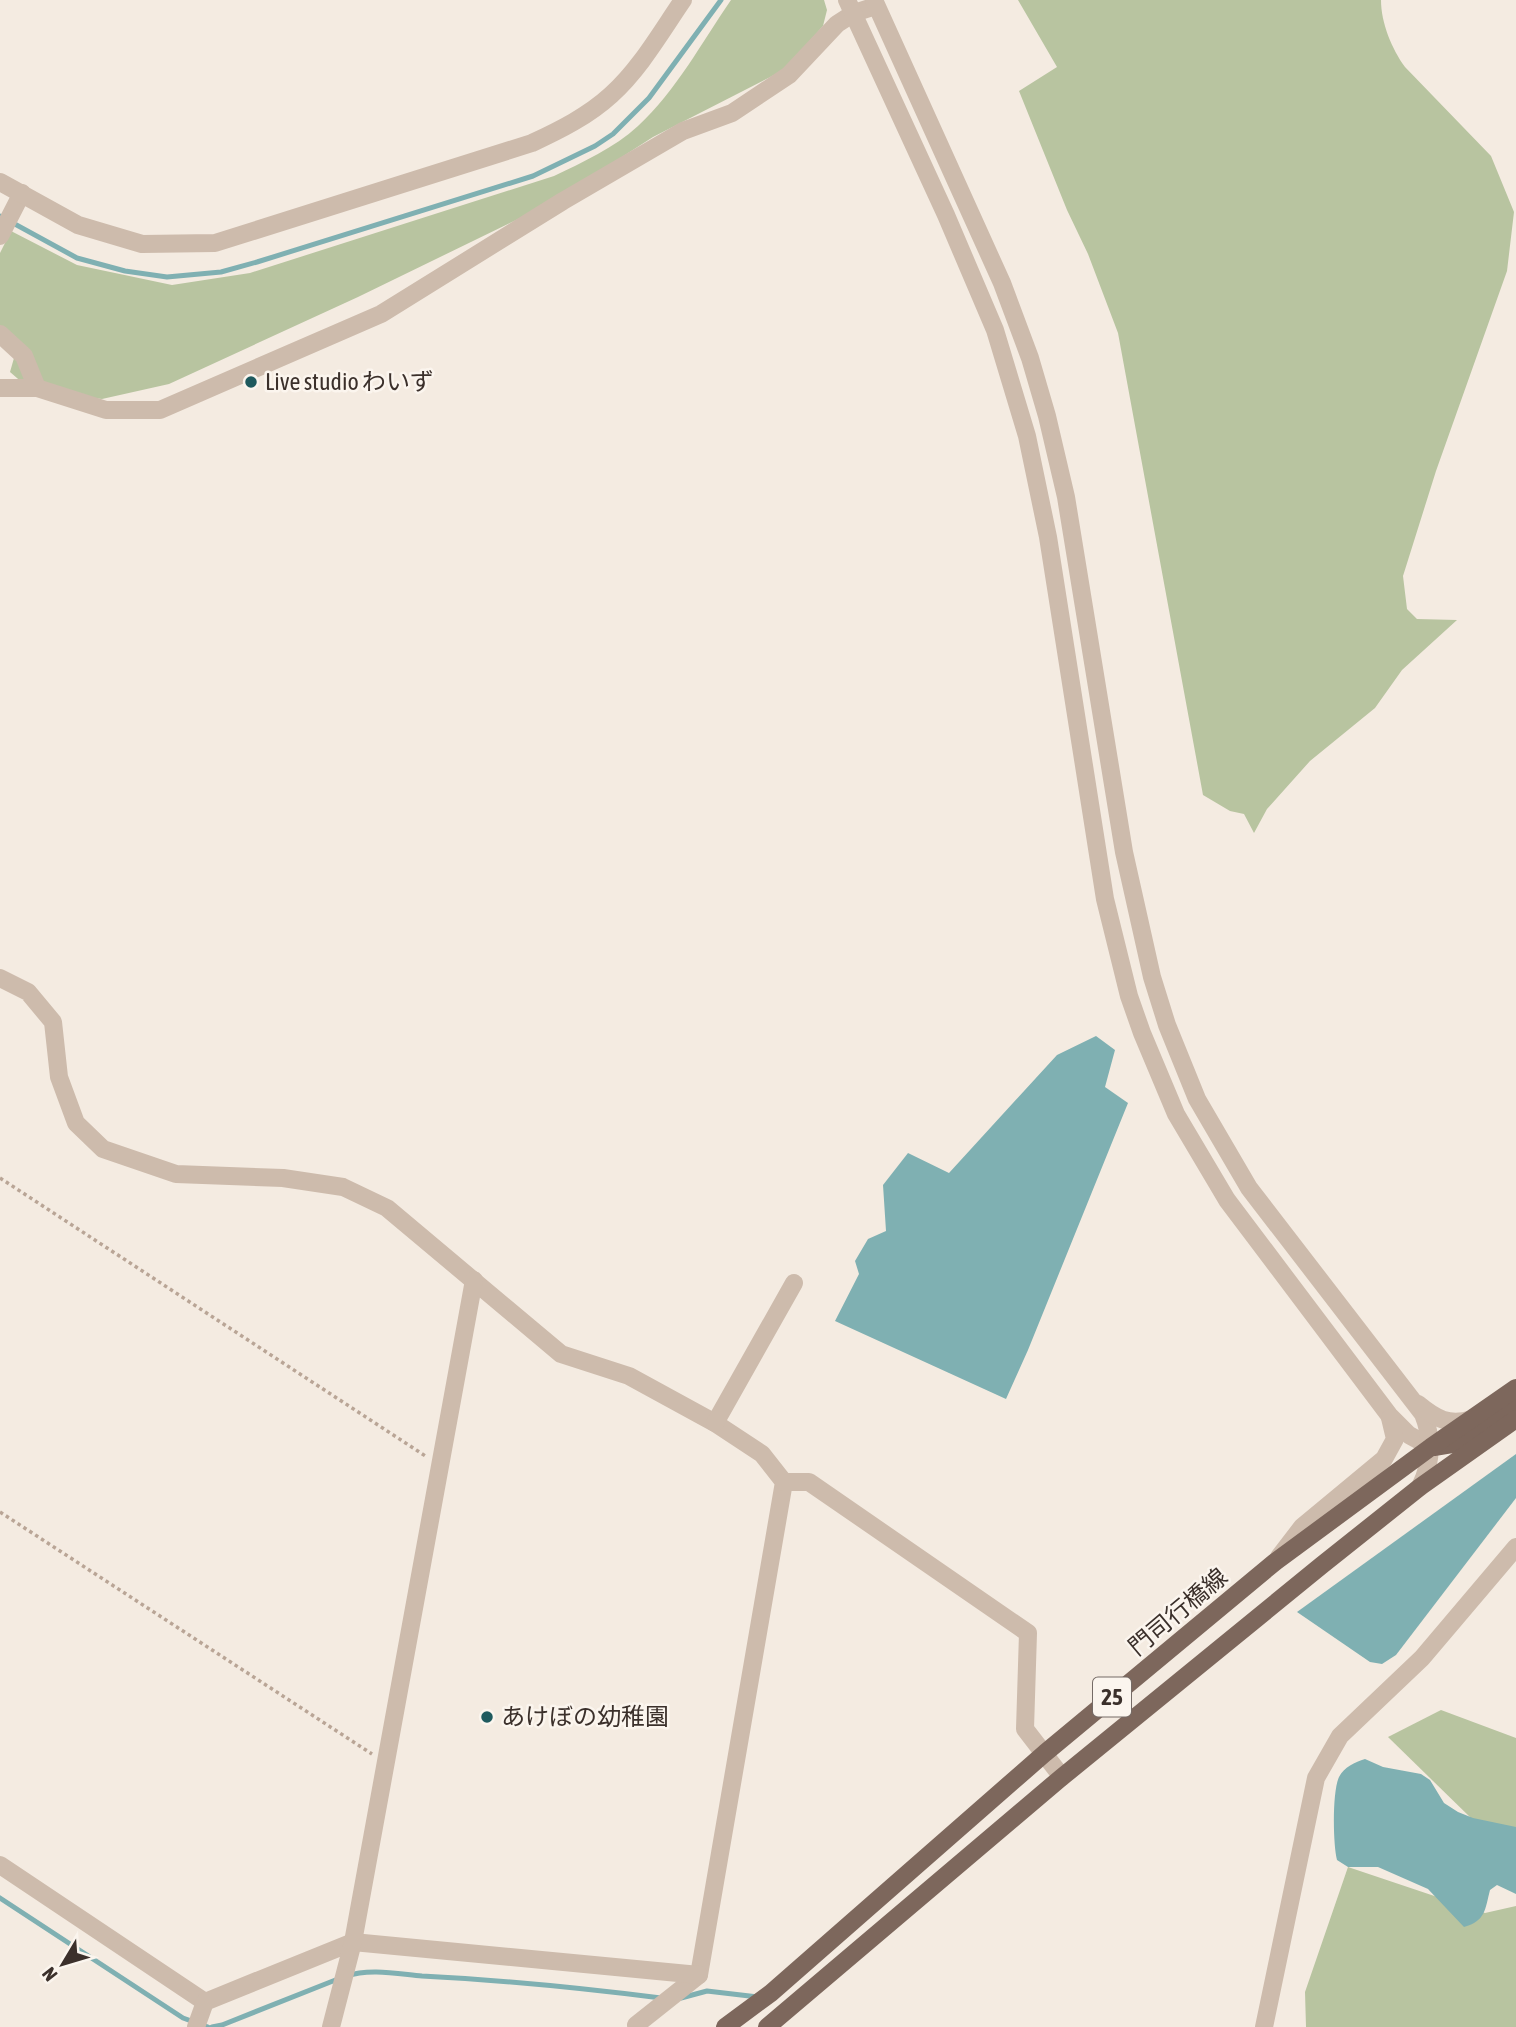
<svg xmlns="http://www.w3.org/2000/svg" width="1516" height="2027" viewBox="0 0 1516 2027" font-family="'Asap Condensed','Noto Sans JP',sans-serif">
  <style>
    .green { fill: #b8c4a0 }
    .water { fill: #7fb0b2 }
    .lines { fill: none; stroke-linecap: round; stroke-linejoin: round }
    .stream { stroke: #7fb0b2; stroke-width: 5 }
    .path { stroke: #b9a596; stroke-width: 3.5; stroke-dasharray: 3.5 3.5; stroke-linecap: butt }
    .minor { stroke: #cdbbac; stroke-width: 18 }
    .tertiary { stroke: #cdbbac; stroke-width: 18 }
    .primary { stroke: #7d675c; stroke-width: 18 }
    .poi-dot { fill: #1f5a5e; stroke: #fbf5ee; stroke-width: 2.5 }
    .labels { text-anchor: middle; stroke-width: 5; stroke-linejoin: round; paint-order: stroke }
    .shield { fill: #fbf5ee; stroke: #756b66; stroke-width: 2 }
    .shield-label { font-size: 23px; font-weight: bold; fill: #3b302b }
    .poi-label { font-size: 24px; fill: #3b302b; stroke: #fbf5ee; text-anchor: start }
    .street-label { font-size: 24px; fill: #3b302b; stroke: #fbf5ee }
  </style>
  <rect width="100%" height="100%" fill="#f4ebe1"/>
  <g class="green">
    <path d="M731 0H824L827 10 823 26 784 70 653 137 549 204 358 297 169 384 102 399 32 391 10 372 18 344 0 326V253L11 231 77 265 172 285 250 273 554 176C583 162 614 148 638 126 676 91 702 42 731 0Z"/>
    <path d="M1018 0H1381C1381 23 1392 49 1405 67L1491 156 1514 212 1507 271 1436 471 1403 576 1407 609 1417 619 1457 620 1402 670 1375 708 1310 761 1267 809 1254 833 1244 814 1230 811 1203 795 1118 333 1088 254 1067 210 1019 91 1057 67Z"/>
    <polygon points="1441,1710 1516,1738 1516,1862 1388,1737"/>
    <polygon points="1348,1867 1485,1913 1516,1906 1516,2027 1306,2027 1305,1992"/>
  </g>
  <g class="water">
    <polygon points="1096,1036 1115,1050 1105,1087 1128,1103 1028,1350 1006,1399 835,1321 859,1274 855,1261 868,1239 886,1231 883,1185 908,1153 949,1173 1057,1055"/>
    <polygon points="1516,1454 1516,1498 1396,1655 1382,1664 1370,1662 1297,1612"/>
    <path d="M1365 1759 1383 1767 1421 1774 1430 1780 1444 1803 1458 1812 1473 1818 1516 1827V1894L1497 1885 1490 1890C1485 1909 1486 1921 1464 1927L1428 1889 1378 1867H1348L1337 1860C1333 1845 1332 1792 1339 1777 1344 1767 1355 1762 1365 1759Z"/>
  </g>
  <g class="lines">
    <g class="stream">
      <polyline points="0,216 77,258 125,271 167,277 221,272 257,262 533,176 595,146 613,134 649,98 721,0"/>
      <polyline points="0,1898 183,2018 208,2027"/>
      <path d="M347 1976C369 1968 399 1974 422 1976 502 1980 582 1988 661 1998"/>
      <polyline points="681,1998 707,1991 758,1997"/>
      <polyline points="212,2027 222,2025 338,1979"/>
    </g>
    <g class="path">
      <polyline points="0,1178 427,1457"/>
      <polyline points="0,1512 372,1754"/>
    </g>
    <g class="minor">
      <polyline points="0,236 22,193"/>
      <polyline points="0,334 24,356 37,388"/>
      <polyline points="0,388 37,388 106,410 160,410 381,314 563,201 683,131 732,113 789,75 837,24 854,13 876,6"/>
      <polyline points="0,978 28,992 53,1022 59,1077 76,1123 103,1149 176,1174 283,1178 343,1187 387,1208 561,1354 629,1376 715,1423 762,1454 784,1482 699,1975 636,2025 637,2027"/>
      <polyline points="715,1423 794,1283"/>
      <polyline points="784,1482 809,1482 1028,1633 1025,1729 1062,1777"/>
      <polyline points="0,1865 205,2002"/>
      <polyline points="196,2027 205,2002 353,1942 699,1975"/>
      <polyline points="331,2027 353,1942 474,1280"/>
      <polyline points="1264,2027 1316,1778 1340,1736 1422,1658 1516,1547"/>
    </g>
    <g class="tertiary">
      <polyline points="847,0 946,215 995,330 1027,436 1048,537 1105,899 1129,996 1142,1033 1176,1114 1227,1200 1389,1415 1409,1435 1431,1447"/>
      <path d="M874 0 1002 283 1030 358 1047 416 1066 497 1124 852 1152 977 1167 1025 1197 1099 1249 1188 1423 1414C1433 1439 1432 1463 1420 1487"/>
      <path d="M0 182 78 225 142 244 215 243 532 143C560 130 588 116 611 95 640 69 661 32 683 0"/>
      <path d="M1418 1404C1436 1419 1449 1426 1472 1419"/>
      <polyline points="1279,1557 1302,1527 1384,1459 1395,1439 1390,1418"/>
    </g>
    <g class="primary">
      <polyline points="1434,1447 1458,1443 1516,1404"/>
      <polyline points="725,2027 771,1993 1045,1753 1275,1562 1431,1447 1516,1388"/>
      <polyline points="767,2027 1062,1777 1322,1565 1420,1487 1516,1419"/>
    </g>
  </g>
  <g class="poi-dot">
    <circle cx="251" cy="382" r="7"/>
    <circle cx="487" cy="1717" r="7"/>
  </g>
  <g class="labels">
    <rect class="shield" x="1093" y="1677.5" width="38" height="39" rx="5"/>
    <g class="shield-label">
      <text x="1112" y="1705">25</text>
    </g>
    <g class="poi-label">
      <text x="265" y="390">Live studio わいず</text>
      <text x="501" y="1725">あけぼの幼稚園</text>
    </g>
    <g class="street-label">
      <text transform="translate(1178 1612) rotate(-40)" y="8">門司行橋線</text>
    </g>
  </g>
  <g transform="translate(63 1964) rotate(232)" stroke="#fbf5ee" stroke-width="5" paint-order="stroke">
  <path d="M0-5L12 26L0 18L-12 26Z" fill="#3b302b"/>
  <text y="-10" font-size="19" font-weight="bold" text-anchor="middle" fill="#3b302b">N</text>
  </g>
</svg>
